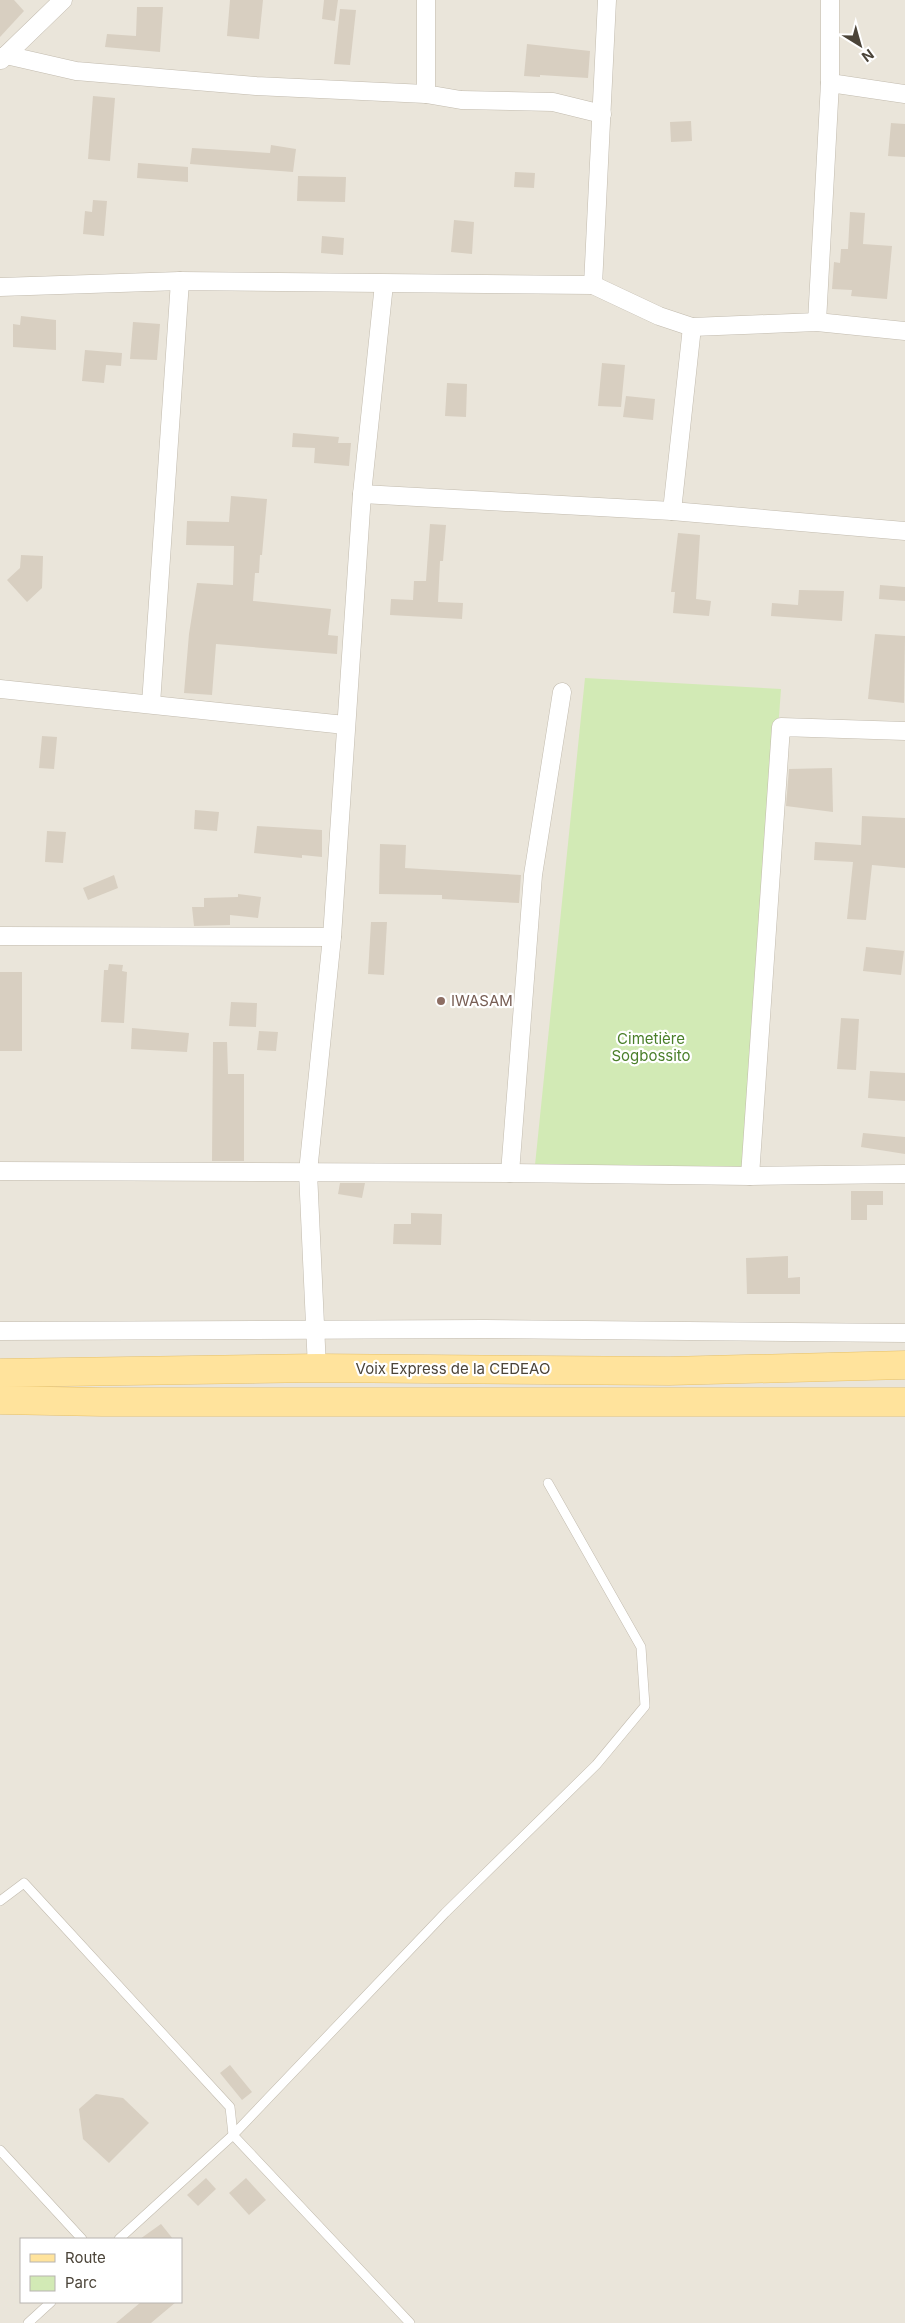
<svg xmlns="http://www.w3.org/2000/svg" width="905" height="2323" viewBox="0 0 905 2323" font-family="Inter,sans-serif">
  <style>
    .residential { fill: #eae5da; fill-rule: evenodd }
    .green { fill: #d2eab5 }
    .building { fill: #d8cfc1 }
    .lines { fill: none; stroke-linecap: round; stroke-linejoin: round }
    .service-casing { stroke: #c2bbae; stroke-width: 10 }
    .minor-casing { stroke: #c2bbae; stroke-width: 19 }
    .primary-casing { stroke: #e6c16a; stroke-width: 29 }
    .service { stroke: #fff; stroke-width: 9 }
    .minor { stroke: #fff; stroke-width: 18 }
    .primary { stroke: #ffe39c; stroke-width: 28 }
    .education-dot { fill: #8d6e63; stroke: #fff; stroke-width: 2 }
    .labels { text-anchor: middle; stroke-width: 4.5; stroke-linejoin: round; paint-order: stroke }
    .education-label { font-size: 15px; fill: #785e54; stroke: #fff; text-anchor: start }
    .park-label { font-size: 15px; fill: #4a7f2a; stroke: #fff }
    .street-label { font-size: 15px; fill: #4b4439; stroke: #fff }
  </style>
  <rect width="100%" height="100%" fill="#f6f3ec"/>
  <path class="residential" d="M0 0H905V2323H0ZM21 2239H181V2302H21Z"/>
  <polygon class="green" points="585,678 781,689 746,1167 535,1165"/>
  <g class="building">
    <polygon points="0,0 14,0 24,11 0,37"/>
    <polygon points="230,0 263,0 259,39 227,36"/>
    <polygon points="324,0 338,0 335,21 322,19"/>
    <polygon points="137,7 163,7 160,52 105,47 107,34 136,36"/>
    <polygon points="340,9 356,10 350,65 334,64"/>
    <polygon points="527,44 590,51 588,78 540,75 540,77 524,76"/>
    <polygon points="93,96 115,98 110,161 88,159"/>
    <polygon points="691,121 692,141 671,142 670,122"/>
    <polygon points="891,123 905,124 905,157 888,156"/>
    <polygon points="271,145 296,149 293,172 190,164 192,148 270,153"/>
    <polygon points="138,163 188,167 188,182 137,178"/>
    <polygon points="515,172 535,173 534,188 514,187"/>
    <polygon points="298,176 346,177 345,202 297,201"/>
    <polygon points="93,200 107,201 104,236 83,234 85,211 92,212"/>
    <polygon points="850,212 865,213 863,244 892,246 887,299 851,296 852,290 832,289 834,262 840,263 841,249 848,249"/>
    <polygon points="454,220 474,222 472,254 451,252"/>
    <polygon points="322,236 344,238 343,255 321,253"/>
    <polygon points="21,316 56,320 56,350 13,347 13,324 20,325"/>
    <polygon points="133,322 160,324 157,360 130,359"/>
    <polygon points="85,350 122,353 121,366 106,365 104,383 82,381"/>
    <polygon points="602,363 625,365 621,407 598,406"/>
    <polygon points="447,383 467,384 466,417 445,416"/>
    <polygon points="626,396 655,399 653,420 623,417"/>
    <polygon points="293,433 339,437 338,443 351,443 349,466 314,463 315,448 292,447"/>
    <polygon points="231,496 267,499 262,555 260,555 259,573 255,573 253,601 331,609 328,635 338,636 337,654 216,644 212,695 184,693 189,634 197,583 233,585 234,546 186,545 187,521 229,522"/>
    <polygon points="430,524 446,525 443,561 440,561 438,602 463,603 462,619 390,615 391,599 413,600 414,581 426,581"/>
    <polygon points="678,533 700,535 696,599 711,601 709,616 673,613 675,592 671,592"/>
    <polygon points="21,555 43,556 42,588 27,602 7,580 20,568"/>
    <polygon points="880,585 905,587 905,601 879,599"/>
    <polygon points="799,590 844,591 842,621 771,616 772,603 798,605"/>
    <polygon points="875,634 905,636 904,703 868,699"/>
    <polygon points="42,736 57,737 54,769 39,768"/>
    <polygon points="832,768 833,812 786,806 789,769"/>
    <polygon points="195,810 219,812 217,831 194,829"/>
    <polygon points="862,816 905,818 905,868 872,865 866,920 847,919 853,862 814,860 815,842 861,845"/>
    <polygon points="257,826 322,830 322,857 302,855 302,858 254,853"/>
    <polygon points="47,831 66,832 63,863 45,862"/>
    <polygon points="380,844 406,845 405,868 521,875 519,903 442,899 442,895 379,894"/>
    <polygon points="114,875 118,888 88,900 83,888"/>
    <polygon points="238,894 261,897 258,918 230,915 230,925 194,926 192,907 204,907 204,898 238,897"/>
    <polygon points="371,922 387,922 384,975 368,974"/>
    <polygon points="866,947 904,951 901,975 863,971"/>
    <polygon points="109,964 123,965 122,971 127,972 124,1023 101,1022 104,970 108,970"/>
    <rect x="0" y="972" width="22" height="79"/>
    <polygon points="231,1002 257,1003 256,1027 229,1026"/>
    <polygon points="841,1018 859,1019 856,1070 837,1069"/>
    <polygon points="132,1028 189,1033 187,1052 131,1049"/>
    <polygon points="259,1031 278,1032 276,1051 257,1050"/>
    <polygon points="213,1042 227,1042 228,1074 244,1074 244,1161 212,1161"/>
    <polygon points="870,1071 905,1073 905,1101 868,1098"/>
    <polygon points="863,1133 905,1137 905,1154 861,1147"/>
    <polygon points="340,1183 365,1183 362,1198 338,1194"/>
    <polygon points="851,1191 883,1191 883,1205 867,1205 867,1220 851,1220"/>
    <polygon points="411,1213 442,1214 441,1245 393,1244 394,1224 411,1224"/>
    <polygon points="788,1256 788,1278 800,1277 800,1294 747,1294 746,1258"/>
    <polygon points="230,2065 252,2092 242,2100 220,2073"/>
    <polygon points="96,2094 123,2098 149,2123 109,2163 83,2139 79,2109"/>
    <polygon points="206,2178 216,2189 198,2206 187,2195"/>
    <polygon points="246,2178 266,2200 249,2215 229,2193"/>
    <polygon points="161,2224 173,2239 140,2239"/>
    <polygon points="141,2302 176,2302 151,2323 116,2323"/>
  </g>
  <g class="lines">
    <defs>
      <g id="service">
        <polyline points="0,1901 24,1883 230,2107 233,2135 410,2323"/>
        <polyline points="0,2150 82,2239"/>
        <polyline points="119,2239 233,2135 445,1913 596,1765 645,1706 641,1647 548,1483"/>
        <polyline points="28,2323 51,2302"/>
      </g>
      <g id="minor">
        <polyline points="426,0 426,94 461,100 553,102 602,114"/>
        <polyline points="6,55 76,71 256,86 426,94"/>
        <polyline points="1,60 63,0"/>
        <polyline points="830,83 905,94"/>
        <polyline points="593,285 607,0"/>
        <polyline points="0,287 180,281 593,285 659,316 692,327 817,322 905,331"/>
        <polyline points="817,322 830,83 830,0"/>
        <polyline points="362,494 672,511 905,531"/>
        <polyline points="672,511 692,327"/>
        <polyline points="0,689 345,725"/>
        <polyline points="151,704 180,281"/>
        <polyline points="0,936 332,937"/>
        <polyline points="0,1171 510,1173 750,1176 905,1174"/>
        <polyline points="510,1173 533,875 562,692"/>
        <polyline points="750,1176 781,727 905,731"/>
        <polyline points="0,1331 485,1329 905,1333"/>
        <polyline points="317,1368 308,1172 332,937 362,494 384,284"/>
      </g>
      <g id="primary">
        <polyline points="0,1373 317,1368 669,1371 905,1365"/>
        <polyline points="0,1400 102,1402 905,1402"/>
      </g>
    </defs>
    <use href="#service" class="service-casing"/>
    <use href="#minor" class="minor-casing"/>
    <use href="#primary" class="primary-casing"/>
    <use href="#service" class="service"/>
    <use href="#minor" class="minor"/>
    <use href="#primary" class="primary"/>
  </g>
  <circle class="education-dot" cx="441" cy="1001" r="5"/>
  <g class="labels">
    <g class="education-label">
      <text x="451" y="1006">IWASAM</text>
    </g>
    <g class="park-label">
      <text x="651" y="1044">Cimetière<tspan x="651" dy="17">Sogbossito</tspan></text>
    </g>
    <g class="street-label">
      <text x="453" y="1374">Voix Express de la CEDEAO</text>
    </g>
  </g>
  <rect x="20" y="2238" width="162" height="65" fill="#ffffff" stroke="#b7b4b0"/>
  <rect x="30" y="2254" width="25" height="8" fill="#ffe39c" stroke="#b7b4b0"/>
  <text x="65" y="2263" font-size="15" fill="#4b4439">Route</text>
  <rect x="30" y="2276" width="25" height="15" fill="#d2eab5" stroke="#b7b4b0"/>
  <text x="65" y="2288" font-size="15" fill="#4b4439">Parc</text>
  <g transform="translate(860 45) rotate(143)" stroke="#ffffff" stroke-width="4" paint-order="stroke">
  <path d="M0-4L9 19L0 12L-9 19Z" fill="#4b4439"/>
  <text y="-8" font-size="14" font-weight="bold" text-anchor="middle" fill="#4b4439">N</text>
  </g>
</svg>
